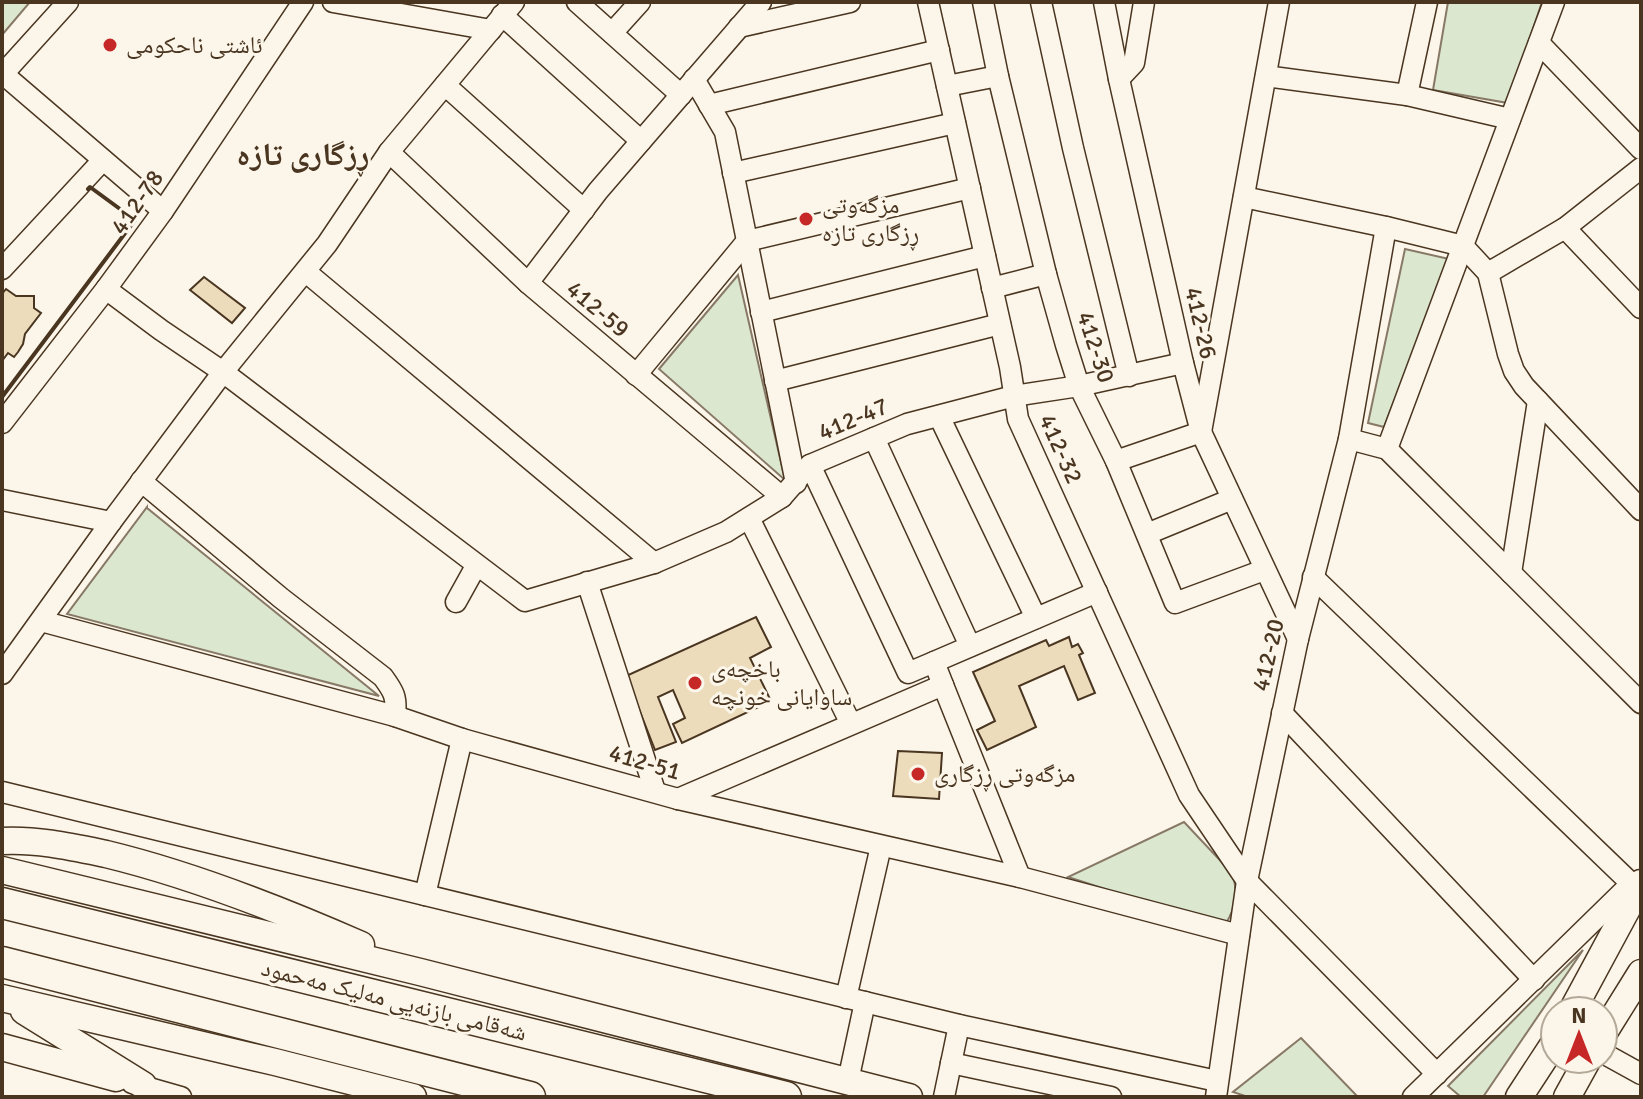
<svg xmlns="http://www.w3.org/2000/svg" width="1643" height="1099" viewBox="0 0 1643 1099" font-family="Signika,'Noto Naskh Arabic',sans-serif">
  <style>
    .green { fill: #dce7d0; stroke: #887966; stroke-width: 2 }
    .building { fill: #ecdcbc; stroke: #4a3520; stroke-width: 2 }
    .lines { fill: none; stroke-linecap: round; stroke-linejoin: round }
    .minor-casing { stroke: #4a3520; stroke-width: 23 }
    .major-casing { stroke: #4a3520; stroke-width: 29 }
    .highway-casing { stroke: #4a3520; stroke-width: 33 }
    .minor { stroke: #fbf6e9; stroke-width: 20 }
    .major { stroke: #fbf6e9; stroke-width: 26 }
    .highway { stroke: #fbf6e9; stroke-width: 30 }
    .wall { stroke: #4a3520; stroke-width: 4 }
    .poi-dot { fill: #c62828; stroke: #fbf6e9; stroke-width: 3 }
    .labels { text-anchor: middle; stroke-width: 6; stroke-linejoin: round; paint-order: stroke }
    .poi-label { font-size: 24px; fill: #4a3520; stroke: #fbf6e9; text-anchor: start }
    .street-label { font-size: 24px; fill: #4a3520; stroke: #fbf6e9 }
    .district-label { font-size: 32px; font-weight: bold; fill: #4a3520; stroke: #fbf6e9 }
  </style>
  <rect width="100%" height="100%" fill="#fbf6e9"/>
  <g class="green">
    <polygon points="2,2 30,2 2,35"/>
    <polygon points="1448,2 1542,2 1508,103 1433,90"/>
    <polygon points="1405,249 1449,259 1384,427 1368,423"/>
    <polygon points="738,275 785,480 659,369"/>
    <polygon points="147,507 147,508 379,696 67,614"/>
    <path d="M1184 822 1232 873C1238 889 1236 908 1226 923L1216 925 1068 877Z"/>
    <polygon points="1583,950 1483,1097 1461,1097 1448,1086"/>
    <polygon points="1301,1038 1358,1097 1248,1097 1233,1092"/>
  </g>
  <g class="building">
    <polygon points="204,277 245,308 232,323 190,290"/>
    <polygon points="6,289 16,296 34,296 34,308 41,313 25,334 23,344 18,352 14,357 8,353 2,361 2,294"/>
    <polygon points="756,617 771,647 750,658 771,701 682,743 673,724 685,718 673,690 658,697 676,742 655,750 626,676"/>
    <polygon points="1069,637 1072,647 1078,644 1083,653 1079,655 1095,693 1078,700 1064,666 1019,686 1036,727 987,750 977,730 995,721 973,672 1046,640 1049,646"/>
    <polygon points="898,751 942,753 939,799 893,796"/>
  </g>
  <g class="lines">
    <defs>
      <g id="minor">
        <polyline points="333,2 491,30"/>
        <polyline points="577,2 681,95"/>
        <polyline points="928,2 1010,367 1018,419 1189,795 1247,881 1437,1074"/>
        <polyline points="983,2 998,76 1046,274 1066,345 1079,386 1116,461 1175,603 1264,570"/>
        <polyline points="1041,2 1073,148 1129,376"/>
        <polyline points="1104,2 1119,79 1183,363 1201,432 1298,639"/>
        <polyline points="502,15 641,141"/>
        <polyline points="739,27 850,2"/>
        <polyline points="612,33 640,2"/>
        <polyline points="1539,43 1641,149"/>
        <polyline points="2,73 163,211"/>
        <polyline points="2,75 68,2"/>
        <polyline points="1266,76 1407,95 1510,119"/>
        <polyline points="694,79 725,132 796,483"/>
        <polyline points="1119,79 1134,63 1144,2"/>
        <polyline points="445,85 584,210"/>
        <polyline points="947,86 998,76"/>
        <polyline points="1407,95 1427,2"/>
        <polyline points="709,105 939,50"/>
        <polyline points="389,152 528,283 782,497"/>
        <polyline points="733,173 955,123"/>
        <polyline points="1244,197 1386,227 1463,246 1488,273 1508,354 1514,371 1524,386 1641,510"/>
        <polyline points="1565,228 1641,308"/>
        <polyline points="2,269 103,160"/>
        <polyline points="306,272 654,563"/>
        <polyline points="1488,273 1565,228 1641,168"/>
        <polyline points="528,283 598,191 761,2"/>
        <polyline points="992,288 1046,274"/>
        <polyline points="106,289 161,330 223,372 525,601 654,563 726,532 782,497 810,465 907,424 1014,396 1079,386 1183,363"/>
        <polyline points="761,312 985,256"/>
        <polyline points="636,375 747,241 970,188"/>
        <polyline points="775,381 1000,324"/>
        <polyline points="939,416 1036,618"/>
        <polyline points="2,423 106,289 163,211 303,2"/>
        <polyline points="874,438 970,646"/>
        <polyline points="1349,439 1387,449 1641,703"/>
        <polyline points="1387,449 1554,2"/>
        <polyline points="1116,461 1201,432 1279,2"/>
        <polyline points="810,465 908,673 934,662"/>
        <path d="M141 481 281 598 383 677C394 692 397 697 395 716"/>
        <polyline points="2,500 111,522"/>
        <polyline points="749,518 851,724"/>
        <polyline points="1147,534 1232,499"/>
        <polyline points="1511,573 1538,401"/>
        <polyline points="1313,577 1637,889"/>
        <polyline points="587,582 655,791"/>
        <polyline points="456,602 476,566"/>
        <polyline points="41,621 395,716 462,739 678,799 1020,877 1239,935"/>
        <polyline points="2,674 111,522 223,372 327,244 389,152 514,2"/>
        <polyline points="943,685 1020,877"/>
        <polyline points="1282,713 1534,980"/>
        <polyline points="2,792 959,1025 1217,1081"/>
        <polyline points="678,799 943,685 934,662 1097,592"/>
        <polyline points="425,895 462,739"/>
        <polyline points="846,998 881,846"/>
        <polyline points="1603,1053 1641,1074"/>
        <polyline points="951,1063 1111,1097"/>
        <polyline points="848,1081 865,1002"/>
        <polyline points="132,1083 181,1097"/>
        <polyline points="944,1097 959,1025"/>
        <polyline points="1216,1097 1247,881 1298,639 1349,439 1386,227"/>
        <polyline points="1413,1097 1632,883"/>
      </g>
      <g id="major">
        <path d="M2 841C36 839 72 847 106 854 193 875 279 909 361 945"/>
        <polyline points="2,870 420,972 909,1097"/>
        <polyline points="2,998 275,1062 413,1097"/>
        <polyline points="24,1011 143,1085"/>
        <polyline points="1572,1011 1641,883"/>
        <polyline points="1603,1034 1641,973"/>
        <polyline points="2,1047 116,1078"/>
        <polyline points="1519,1097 1555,1042"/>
        <polyline points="1567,1097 1588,1059"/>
      </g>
      <g id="highway">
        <polyline points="2,903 786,1097"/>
        <polyline points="2,962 530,1097"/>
      </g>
    </defs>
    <use href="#minor" class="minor-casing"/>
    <use href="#major" class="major-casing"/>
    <use href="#highway" class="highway-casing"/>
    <use href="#minor" class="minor"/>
    <use href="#major" class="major"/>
    <use href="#highway" class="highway"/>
    <polyline class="wall" points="2,397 135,220 90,187 88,189"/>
  </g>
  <g class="poi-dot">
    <circle cx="110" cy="45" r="8"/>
    <circle cx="806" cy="219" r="8"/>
    <circle cx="695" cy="683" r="8"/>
    <circle cx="918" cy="774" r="8"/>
  </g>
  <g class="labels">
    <g class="poi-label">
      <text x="126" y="53">ئاشتی ناحکومی</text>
      <text x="822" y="213">مزگەوتی<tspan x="822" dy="28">ڕزگاری تازە</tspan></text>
      <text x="711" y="677">باخچەی<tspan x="711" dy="28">ساوایانی خونچە</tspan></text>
      <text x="934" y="782">مزگەوتی ڕزگاری</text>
    </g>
    <g class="street-label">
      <text transform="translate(137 202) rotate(-55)" y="8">412-78</text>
      <text transform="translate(598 309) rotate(40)" y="8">412-59</text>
      <text transform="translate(1201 323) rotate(77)" y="8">412-26</text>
      <text transform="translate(1096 347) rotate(72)" y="8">412-30</text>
      <text transform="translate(853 419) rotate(-23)" y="8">412-47</text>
      <text transform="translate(1061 449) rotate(66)" y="8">412-32</text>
      <text transform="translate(1268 655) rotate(-77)" y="8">412-20</text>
      <text transform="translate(645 762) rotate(16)" y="8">412-51</text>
      <text transform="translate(394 1000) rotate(14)" y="8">شەقامی بازنەیی مەلیک مەحمود</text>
    </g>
    <g class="district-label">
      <text x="303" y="165">ڕزگاری تازە</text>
    </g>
  </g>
  <rect width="1643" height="1099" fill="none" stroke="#4a3520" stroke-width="8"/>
  <g transform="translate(1579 1035)"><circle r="38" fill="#fbf6e9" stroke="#b4a999" stroke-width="2"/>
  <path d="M0-6L14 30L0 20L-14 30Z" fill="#c62828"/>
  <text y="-12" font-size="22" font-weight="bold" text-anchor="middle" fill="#4a3520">N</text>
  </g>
</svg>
